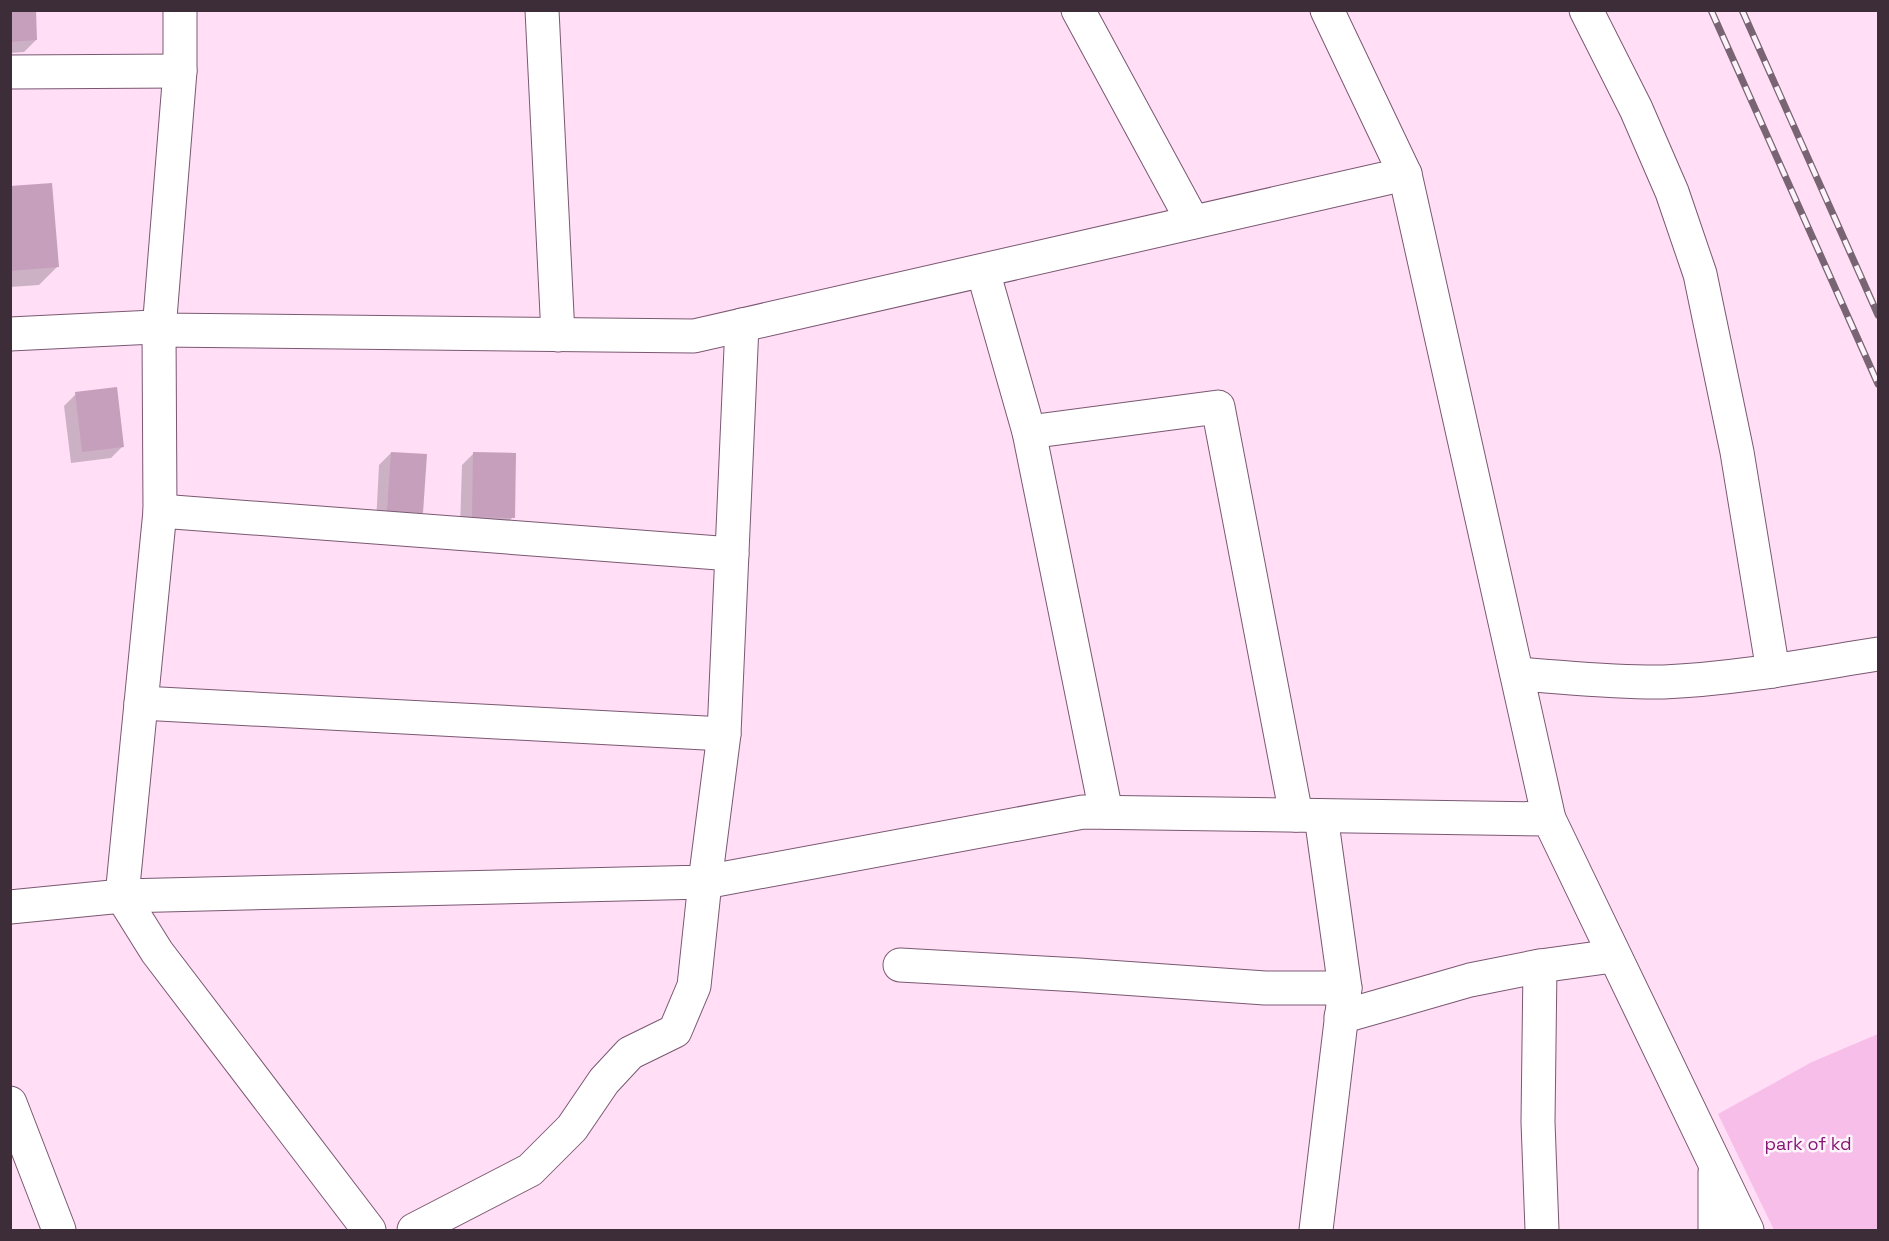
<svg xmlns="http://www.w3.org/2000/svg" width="1889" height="1241" viewBox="0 0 1889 1241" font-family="'Space Grotesk',sans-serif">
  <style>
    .green { fill: #f7bee9 }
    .shadow { fill: #0003 }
    .building { fill: #c69fbc }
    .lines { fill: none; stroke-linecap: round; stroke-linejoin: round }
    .street-casing { stroke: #7a5872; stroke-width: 35 }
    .secondary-casing { stroke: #7a5872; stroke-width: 35 }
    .street { stroke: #fff; stroke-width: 33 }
    .secondary { stroke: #fff; stroke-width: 33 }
    .rail-casing { stroke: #796474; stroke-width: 7 }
    .rail { stroke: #fcf4fa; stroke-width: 4.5; stroke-dasharray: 14; stroke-linecap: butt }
    .labels { text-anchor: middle; stroke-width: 5; stroke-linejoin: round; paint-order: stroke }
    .park-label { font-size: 18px; fill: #881676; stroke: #fcf4fa }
  </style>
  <rect width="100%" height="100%" fill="#ffdef6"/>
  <polygon class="green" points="1878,1034 1878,1230 1774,1230 1718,1114 1812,1062"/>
  <g class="shadow">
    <polygon points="10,10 36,40 24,52 10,53"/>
    <polygon points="10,188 57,267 39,285 10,287"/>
    <polygon points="76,394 123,446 111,458 71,463 64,406"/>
    <polygon points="391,453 422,512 410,525 376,523 379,465"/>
    <polygon points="474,453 513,517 501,529 460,528 462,465"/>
  </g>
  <g class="building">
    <polygon points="10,10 36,10 37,40 10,42"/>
    <polygon points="52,183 59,267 10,271 10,186"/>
    <polygon points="117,387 124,447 82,452 75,392"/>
    <polygon points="391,452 427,454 423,513 387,511"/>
    <polygon points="473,452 516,453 515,518 472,517"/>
  </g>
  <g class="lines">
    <defs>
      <g id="street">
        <polyline points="180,10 180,71 159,330 160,511 122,896 705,882 724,734 742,325"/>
        <polyline points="542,10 558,335"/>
        <polyline points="1078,10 1193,222"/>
        <polyline points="1586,10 1636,109 1672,192 1700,274 1737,452 1773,671"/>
        <polyline points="10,72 180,71"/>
        <polyline points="983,271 1029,432 1106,812"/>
        <polyline points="1029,432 1218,407 1296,815"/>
        <polyline points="160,511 732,554"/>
        <path d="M1517 674C1565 677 1615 683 1664 682 1736 679 1808 665 1878 654"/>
        <polyline points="141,703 724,734"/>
        <polyline points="10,907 122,896 157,952 369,1230"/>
        <polyline points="900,965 1079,975 1265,988 1345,988"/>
        <polyline points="1341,1017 1470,980 1540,966"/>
        <polyline points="10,1103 59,1230"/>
        <polyline points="414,1230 530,1170 572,1128 604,1081 630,1053 675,1031 694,986 705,882 1083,812 1549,819 1747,1230"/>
        <polyline points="1316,1230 1345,988 1321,816"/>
        <polyline points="1542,1230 1538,1122 1540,966 1613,956"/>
        <polyline points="1715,1230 1715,1172"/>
      </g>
      <g id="secondary">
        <polyline points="1405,174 1549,819"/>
        <polyline points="10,334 154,327 159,330 694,336 1405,174 1327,10"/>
      </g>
    </defs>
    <use href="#street" class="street-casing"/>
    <use href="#secondary" class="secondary-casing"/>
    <use href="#street" class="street"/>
    <use href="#secondary" class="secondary"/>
    <defs>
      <g id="rail">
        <polyline points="1711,10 1878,384"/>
        <polyline points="1742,10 1878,315"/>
      </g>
    </defs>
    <use href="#rail" class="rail-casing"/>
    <use href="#rail" class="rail"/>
  </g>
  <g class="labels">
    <g class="park-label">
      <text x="1808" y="1150">park of kd</text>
    </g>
  </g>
  <rect width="1889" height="1241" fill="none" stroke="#3d2d39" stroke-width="24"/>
</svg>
